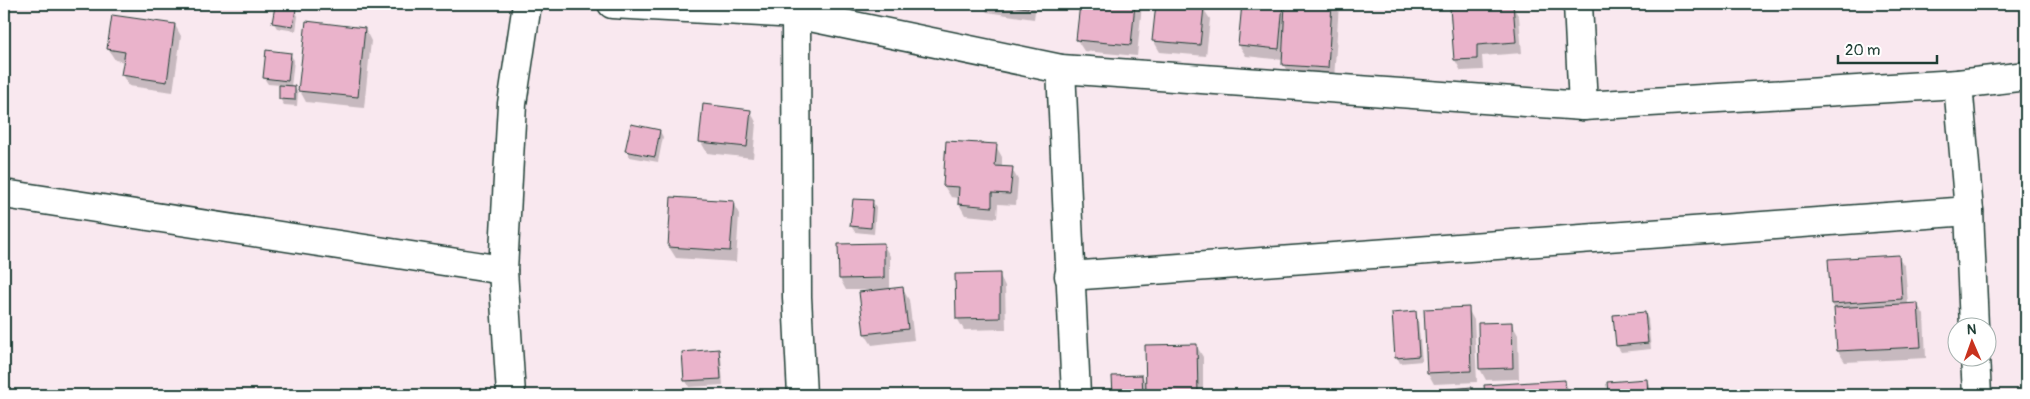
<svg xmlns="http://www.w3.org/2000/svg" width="2030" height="399" viewBox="0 0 2030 399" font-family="Pangolin,sans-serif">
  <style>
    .shadow { fill: #0003 }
    .building { fill: #eab3cb; stroke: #1f3d34 }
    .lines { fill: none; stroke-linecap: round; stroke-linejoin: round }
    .street-casing { stroke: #1f3d34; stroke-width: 31 }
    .street { stroke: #fff; stroke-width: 28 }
  </style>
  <rect width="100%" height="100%" fill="#f9e8ef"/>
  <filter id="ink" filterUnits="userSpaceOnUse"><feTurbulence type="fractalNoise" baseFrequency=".02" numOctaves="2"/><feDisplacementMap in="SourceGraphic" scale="10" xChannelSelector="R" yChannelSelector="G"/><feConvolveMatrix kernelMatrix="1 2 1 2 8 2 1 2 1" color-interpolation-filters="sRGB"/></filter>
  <g filter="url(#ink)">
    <g class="shadow">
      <polygon points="982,4 1036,4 1034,19 987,12"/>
      <polygon points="1081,4 1142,4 1137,56 1084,51 1077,40"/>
      <polygon points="1157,4 1203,8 1210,19 1206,56 1160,52 1153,40"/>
      <polygon points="1243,4 1339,4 1334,79 1290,76 1283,64 1283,60 1246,56 1239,45"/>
      <polygon points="1512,5 1519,17 1522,53 1482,56 1483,70 1461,71 1455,60 1451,10"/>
      <polygon points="295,10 298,16 296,31 277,28 273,22"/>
      <polygon points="175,25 181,36 173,92 129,86 122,75 125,62 115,60 108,49"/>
      <polygon points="365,29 371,41 364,108 306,102 300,91"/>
      <polygon points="290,54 294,60 291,87 294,87 298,93 297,106 284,105 280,99 281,85 268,84 264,78"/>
      <polygon points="750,111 756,122 753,158 707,153 701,142"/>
      <polygon points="660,131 663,137 658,162 630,157 627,151"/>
      <polygon points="996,146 1002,157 1002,168 1012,169 1018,180 1016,205 998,204 997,218 965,215 959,204 959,198 951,197 944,186"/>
      <polygon points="872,201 876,207 874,234 855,232 851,226"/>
      <polygon points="733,203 739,214 736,262 676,258 669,247"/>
      <polygon points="883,244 890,256 890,290 902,288 909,300 914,340 872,345 865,334 860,293 877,291 877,290 846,290 840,279 839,246"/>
      <polygon points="1898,256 1905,267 1908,304 1917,304 1924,315 1926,358 1845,362 1838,351 1836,310 1832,304"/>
      <polygon points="999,274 1005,286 1006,329 964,330 957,318"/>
      <polygon points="1468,309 1474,320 1477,382 1434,384 1428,373"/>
      <polygon points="1415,313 1418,319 1422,361 1400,363 1397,357"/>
      <polygon points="1645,313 1648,319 1651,349 1621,352 1617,346"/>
      <polygon points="1512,324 1518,335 1519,379 1486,380 1480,369"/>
      <polygon points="1196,345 1203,357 1203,395 1114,395 1114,377 1142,376 1147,386"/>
      <polygon points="718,350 721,356 723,385 689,387 686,381 684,353"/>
      <polygon points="1647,380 1653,395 1609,395 1608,383"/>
      <polygon points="1564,381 1572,395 1486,395 1486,386"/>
      <polygon points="1472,389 1476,395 1422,395 1421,393"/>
    </g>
    <g class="building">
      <polygon points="998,4 1029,4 1028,8"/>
      <polygon points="1080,4 1135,4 1131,45 1076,40"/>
      <polygon points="1156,4 1204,7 1200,45 1152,41"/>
      <polygon points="1242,4 1283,4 1279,49 1238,45"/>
      <polygon points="1285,4 1332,4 1328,68 1282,65"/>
      <polygon points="1513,4 1516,42 1477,45 1477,59 1454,60 1450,8"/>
      <polygon points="275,6 296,9 293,26 272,23"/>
      <polygon points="112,15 175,24 167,82 121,75 125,52 107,49"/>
      <polygon points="306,21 365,28 358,97 298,91"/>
      <polygon points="266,50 291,53 288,81 263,78"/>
      <polygon points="279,85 295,86 295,100 279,99"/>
      <polygon points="703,104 751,110 747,147 699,142"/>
      <polygon points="631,124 660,130 655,157 625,151"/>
      <polygon points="946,141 997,144 995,166 1013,167 1010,194 992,193 992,207 958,204 959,187 943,186"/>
      <polygon points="671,197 734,201 730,251 668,247"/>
      <polygon points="853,199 873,200 871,228 850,226"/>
      <polygon points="884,243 884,278 839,279 838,244"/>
      <polygon points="1899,255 1902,299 1831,304 1828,259"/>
      <polygon points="1000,273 1000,318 956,319 955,274"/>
      <polygon points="903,287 908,329 864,334 859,292"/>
      <polygon points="1918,303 1921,347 1837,351 1834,308"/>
      <polygon points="1469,307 1471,371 1427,373 1424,309"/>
      <polygon points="1416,311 1419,356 1395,358 1392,313"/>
      <polygon points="1645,312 1648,343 1616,346 1613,315"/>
      <polygon points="1512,322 1513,368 1479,369 1478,323"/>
      <polygon points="1197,344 1198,395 1146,395 1145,345"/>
      <polygon points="719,349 721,379 684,381 682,352"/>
      <polygon points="1142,375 1143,395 1113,395 1112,376"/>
      <polygon points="1647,379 1648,395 1608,395 1607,382"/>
      <polygon points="1565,380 1566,395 1485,395 1484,385"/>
      <polygon points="1472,387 1473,395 1420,395 1420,392"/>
    </g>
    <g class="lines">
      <defs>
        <g id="street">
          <polyline points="612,4 796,14 1061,69 1583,106 1958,84 2026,76"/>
          <polyline points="1578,4 1583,106"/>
          <polyline points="796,14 797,297 802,395"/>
          <polyline points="1061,69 1076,395"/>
          <polyline points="1958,84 1969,211 1974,326"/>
          <polyline points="4,194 503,270"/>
          <polyline points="1069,276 1969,211"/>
          <polyline points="1975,356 1977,395"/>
          <polyline points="511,395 503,270 512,104 527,4"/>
        </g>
      </defs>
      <use href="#street" class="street-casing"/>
      <use href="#street" class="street"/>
    </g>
  </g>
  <rect width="2030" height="399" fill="none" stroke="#fff" stroke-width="20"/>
  <rect x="10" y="10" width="2010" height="379" fill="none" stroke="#1f3d34" stroke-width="2" filter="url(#ink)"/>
  <g transform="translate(1972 342) rotate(358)"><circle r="24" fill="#ffffff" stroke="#a5b1ae"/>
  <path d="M0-4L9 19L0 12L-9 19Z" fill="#c8321e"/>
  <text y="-8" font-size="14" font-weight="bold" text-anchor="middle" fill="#1f3d34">N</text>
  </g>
  <path d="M1838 55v8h99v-8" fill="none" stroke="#1f3d34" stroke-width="2.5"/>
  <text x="1845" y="55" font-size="15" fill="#1f3d34" stroke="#ffffff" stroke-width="4" paint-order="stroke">20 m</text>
</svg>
